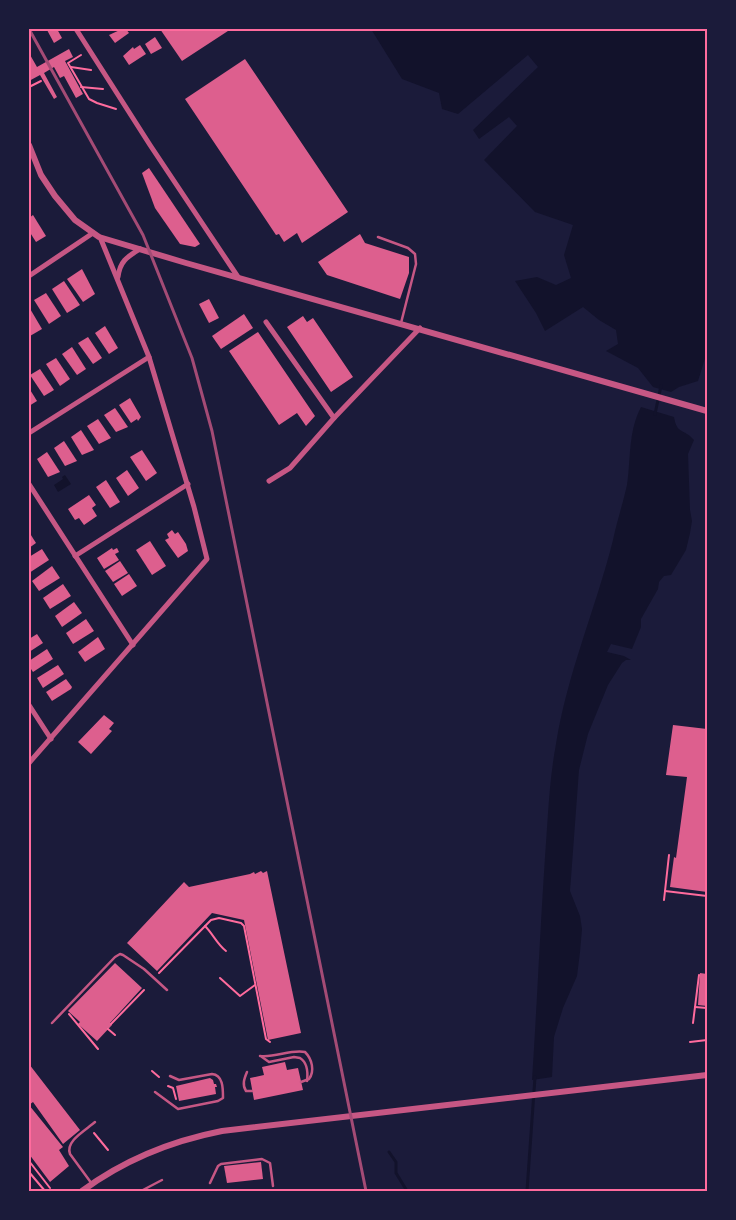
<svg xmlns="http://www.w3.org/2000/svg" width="736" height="1220" viewBox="0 0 736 1220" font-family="'Nunito Sans',sans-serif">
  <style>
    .water { fill: #12122b }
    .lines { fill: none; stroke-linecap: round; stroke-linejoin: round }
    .stream { stroke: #12122b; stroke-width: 3 }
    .building { fill: #dd5f8e }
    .path { stroke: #ff6b9d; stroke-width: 2 }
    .service { stroke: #c65784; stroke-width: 2.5 }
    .minor { stroke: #c65784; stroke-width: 5 }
    .tertiary { stroke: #c65784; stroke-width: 6 }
    .rail { stroke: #a44b75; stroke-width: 3 }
    .neatline { fill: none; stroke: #ff6b9d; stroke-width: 2 }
  </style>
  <rect width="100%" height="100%" fill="#1b1b3a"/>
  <g class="water">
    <polygon points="371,29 707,29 707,352 698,381 679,387 671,392 653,387 638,368 606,351 618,344 616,330 599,320 583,307 545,331 536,313 515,281 537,277 556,285 571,278 564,255 573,225 535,212 484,160 517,126 509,117 479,139 473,130 538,67 528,55 458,114 442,109 439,93 402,79"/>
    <path d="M641 407 674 417C677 435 684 428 694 440L688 454 690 510 692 521 690 533 686 550 671 575 664 576 659 582 658 589 641 619V627L632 649 611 644 607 652 624 656 631 660H626L622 663 608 685 588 734 579 770 570 891 580 916 582 929 580 952 577 976 563 1008 554 1037 552 1077 532 1080C537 1005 540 931 545 857 548 819 549 781 556 744 567 674 596 608 613 540 617 521 623 503 627 485 631 458 628 432 641 407Z"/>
    <polygon points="65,475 71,484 58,492 54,485 63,479 62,477"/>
  </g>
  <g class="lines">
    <g class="stream">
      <polyline points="655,414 661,386"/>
      <polyline points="389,1152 396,1162 396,1173 407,1191"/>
      <polyline points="527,1191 535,1077"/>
    </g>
  </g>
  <g class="building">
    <polygon points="50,29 57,29 62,38 54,43 47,30"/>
    <polygon points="122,29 126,29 129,33 115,43 109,35"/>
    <polygon points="160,29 171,29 173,31 176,29 231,29 182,61"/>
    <polygon points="155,37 162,48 151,54 145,44"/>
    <polygon points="140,45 146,54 129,65 123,56 133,47 134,49"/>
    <polygon points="69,49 73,57 65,61 83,94 76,98 64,76 60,78 54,67 44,73 57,97 54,99 40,75 29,81 29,72 30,71 29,68 29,53 37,67"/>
    <polygon points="245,59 348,212 302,243 297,233 284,242 279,234 276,235 185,99"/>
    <polygon points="149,168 200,244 195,247 180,244 155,208 142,173"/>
    <polygon points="33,215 46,236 36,242 29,231 29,218"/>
    <polygon points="360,234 365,243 409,257 409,273 400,299 327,275 318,262"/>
    <polygon points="82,269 95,294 83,302 67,279"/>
    <polygon points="64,281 80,305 67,313 52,289"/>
    <polygon points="46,293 61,316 49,324 34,300"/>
    <polygon points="209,299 219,318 209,323 199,304"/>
    <polygon points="29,307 42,329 30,336 29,334"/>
    <polygon points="244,314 253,328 221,349 212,336"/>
    <polygon points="303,316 307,322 313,318 353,377 331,392 287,327"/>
    <polygon points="105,326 118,348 109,354 95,333"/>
    <polygon points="258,332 315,416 306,426 297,413 279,425 229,351"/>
    <polygon points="88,337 102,358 93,364 78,343"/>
    <polygon points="72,347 86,369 77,375 62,354"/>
    <polygon points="56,358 70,379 60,386 46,364"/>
    <polygon points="40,369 54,390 44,396 30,375"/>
    <polygon points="29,388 37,401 29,406"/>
    <polygon points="130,398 141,417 138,421 137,419 131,423 119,405"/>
    <polygon points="115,408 128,427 116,432 104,415"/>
    <polygon points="98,419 111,438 99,444 87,426"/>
    <polygon points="81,430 94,450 82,455 71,437"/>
    <polygon points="64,441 77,461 65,466 54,448"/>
    <polygon points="142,450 157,473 146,481 130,457"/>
    <polygon points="47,452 60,472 48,477 37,459"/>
    <polygon points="127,470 139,488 128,496 116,478"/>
    <polygon points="106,480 120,502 110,508 96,487"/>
    <polygon points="89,495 96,505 92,508 97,516 84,525 79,518 75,520 68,509"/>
    <polygon points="172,530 175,534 178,532 186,544 188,551 178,558 165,540 169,538 167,534"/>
    <polygon points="29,532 36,543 29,548"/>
    <polygon points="150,541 166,566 152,575 136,550"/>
    <polygon points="112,548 113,550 117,548 119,552 115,554 119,560 104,569 97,558"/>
    <polygon points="42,549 49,560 29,573 29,557"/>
    <polygon points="120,561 128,573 113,582 105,571"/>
    <polygon points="52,566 60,578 39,591 32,581"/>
    <polygon points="129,574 137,586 122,596 114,584"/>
    <polygon points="63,584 71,596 50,609 43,598"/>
    <polygon points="74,602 82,613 62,627 55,616"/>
    <polygon points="86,619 94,631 73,644 66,633"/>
    <polygon points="37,634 43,643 29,652 29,639"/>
    <polygon points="98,637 105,649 85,662 78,652"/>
    <polygon points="47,649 53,659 33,672 29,666 29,661"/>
    <polygon points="58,665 64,674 43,688 37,678"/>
    <polygon points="66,679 72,687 71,689 52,701 46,692"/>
    <polygon points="104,715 114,723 109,729 112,731 91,754 78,742"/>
    <polygon points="673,725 707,729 707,892 670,887 674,857 676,858 687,777 666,775"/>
    <polygon points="261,871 263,873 267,871 301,1033 268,1040 244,920 212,913 157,971 127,943 184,882 189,887 250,874 254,872 255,874"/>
    <polygon points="115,963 142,988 110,1023 112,1025 97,1041 78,1024 80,1022 68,1011"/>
    <polygon points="700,973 707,974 707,1006 698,1005"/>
    <polygon points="285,1062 287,1070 298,1068 303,1090 254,1100 250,1078 264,1075 262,1067"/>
    <polygon points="29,1064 80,1130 63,1144 33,1102 29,1105 63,1147 59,1150 69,1166 50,1182 29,1154"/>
    <polygon points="210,1078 213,1080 214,1084 216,1084 217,1087 215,1087 216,1094 179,1101 176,1086"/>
    <polygon points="261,1162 263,1179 227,1183 224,1166"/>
  </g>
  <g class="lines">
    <g class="path">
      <polyline points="81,55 68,63 89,99 97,103 116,109"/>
      <polyline points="71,67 91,70"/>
      <polyline points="29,87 41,81"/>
      <polyline points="81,87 103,89"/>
      <polyline points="665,891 707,896"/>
      <polyline points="664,900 669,855"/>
      <path d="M205 926C213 934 217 944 226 951"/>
      <polyline points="159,973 211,920 219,918 241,923 244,926 266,1039 270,1042"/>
      <polyline points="220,978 240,996 255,985"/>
      <polyline points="695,1007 707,1008"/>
      <polyline points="69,1014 98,1049"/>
      <polyline points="693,1023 699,975"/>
      <polyline points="111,1024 144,990"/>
      <polyline points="108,1029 115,1035"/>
      <polyline points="690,1042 707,1040"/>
      <polyline points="152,1071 159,1077"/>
      <polyline points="168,1086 173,1088 176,1099"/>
      <polyline points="94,1133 108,1150"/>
      <polyline points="29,1161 50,1188"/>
      <polyline points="29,1172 45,1191"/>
    </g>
    <g class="service">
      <polyline points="378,237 408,248 415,254 416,264 401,323"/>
      <polyline points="52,1023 115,957 120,954 123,955 144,969 167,990"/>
      <path d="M260 1056C275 1058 291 1049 305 1052 312 1059 315 1071 309 1079L301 1082"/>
      <path d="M262 1057 269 1062 294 1057 300 1058C308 1063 308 1073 307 1081"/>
      <path d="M247 1072C244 1079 242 1085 246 1091H252"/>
      <path d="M155 1092 178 1109 218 1101 223 1098C223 1088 223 1075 212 1074L179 1080 170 1076"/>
      <polyline points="210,1183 218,1166 221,1164 262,1159 270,1163 273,1186"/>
      <path d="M92 1184 70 1154C65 1141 86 1130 95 1122"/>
      <polyline points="141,1191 162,1180"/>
    </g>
    <g class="minor">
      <polyline points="76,29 150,145 238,277"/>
      <polyline points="29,276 93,233"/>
      <path d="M118 277C120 261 127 257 140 249"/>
      <polyline points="266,322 334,418"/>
      <polyline points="29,433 149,357"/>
      <polyline points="269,481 290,468 334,418 420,328"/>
      <polyline points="29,484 133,645"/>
      <polyline points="75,556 188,484"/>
      <polyline points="29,705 51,739"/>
      <polyline points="29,763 207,559 194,507 149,357 100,237"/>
    </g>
    <g class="tertiary">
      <polyline points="29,145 41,175 55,196 75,220 99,237 186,263 707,411"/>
      <path d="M82 1191C124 1160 171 1141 222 1131L707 1075"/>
    </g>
    <polyline class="rail" points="29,29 143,235 192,358 212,431 366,1191"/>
  </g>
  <rect width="736" height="1220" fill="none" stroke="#1b1b3a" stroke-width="60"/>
  <rect x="30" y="30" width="676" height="1160" class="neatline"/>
</svg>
